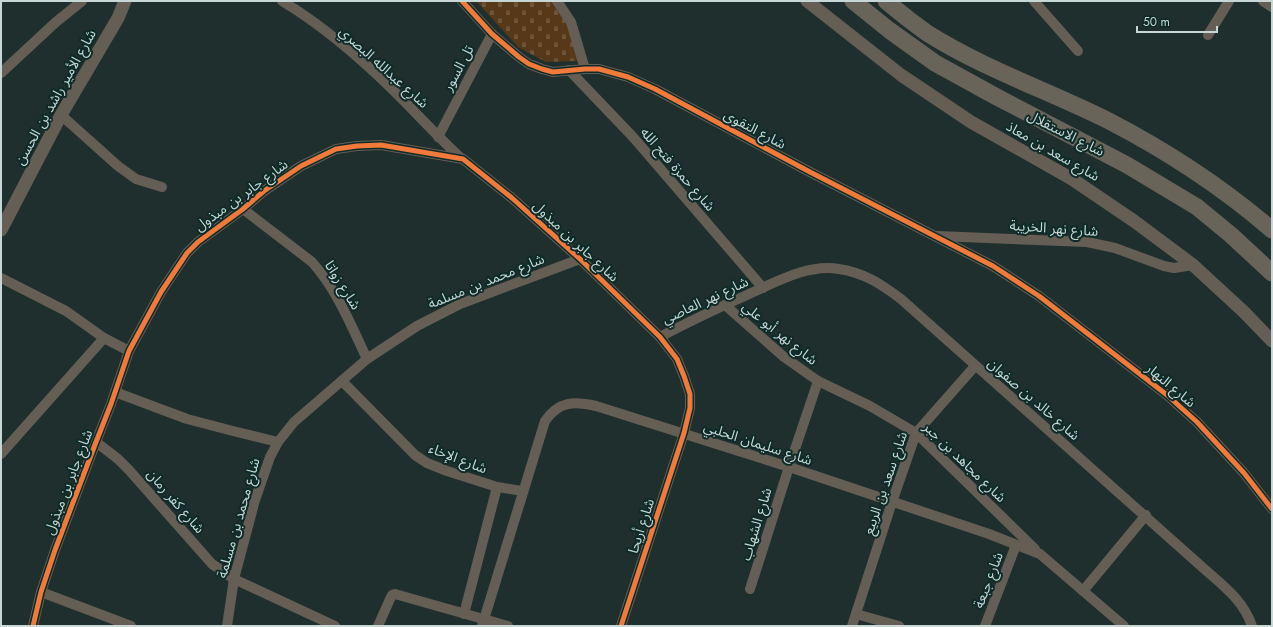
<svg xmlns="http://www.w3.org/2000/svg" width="1273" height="627" viewBox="0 0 1273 627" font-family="Jost,'Noto Sans Arabic',sans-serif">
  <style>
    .cemetery { fill: url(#cemetery-stones) }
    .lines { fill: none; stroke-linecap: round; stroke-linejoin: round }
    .minor { stroke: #655e55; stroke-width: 10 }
    .tertiary { stroke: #655e55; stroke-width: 13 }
    .trunk { stroke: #69645a; stroke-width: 17 }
    .cycleway-casing { stroke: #0d2b28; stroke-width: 8 }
    .cycleway { stroke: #f17a3a; stroke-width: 5 }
    .labels { text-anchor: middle; stroke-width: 4; stroke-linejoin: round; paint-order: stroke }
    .street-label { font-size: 14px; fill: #c7d7d5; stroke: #0d2b28 }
  </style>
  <defs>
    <pattern id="cemetery-stones" width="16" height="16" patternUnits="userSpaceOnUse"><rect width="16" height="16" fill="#573818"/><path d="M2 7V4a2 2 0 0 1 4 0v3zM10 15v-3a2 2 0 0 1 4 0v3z" fill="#6e5439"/></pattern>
  </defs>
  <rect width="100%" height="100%" fill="#1f2f2d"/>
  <polygon class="cemetery" points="476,1 562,1 579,61 546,62 518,47"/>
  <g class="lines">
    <g class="minor">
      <path d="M282 1C322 25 366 63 399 96 420 117 440 139 462 159"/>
      <polyline points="462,1 492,34 519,57 529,64 542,69 553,72 585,69 599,69 628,77 655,89 810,172 993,266 1039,296 1167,395 1197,422 1244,473 1272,509"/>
      <polyline points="557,1 571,22 585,69"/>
      <polyline points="1034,1 1078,51"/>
      <polyline points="1263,1 1272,7"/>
      <polyline points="1208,35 1229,1"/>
      <polyline points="569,70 633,137 763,288"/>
      <polyline points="1,73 56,22 82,1"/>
      <polyline points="61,115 118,166 136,179 162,187"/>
      <polyline points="438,137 492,34"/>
      <path d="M243 209 312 262C337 290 351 325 367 359"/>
      <polyline points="937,236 1087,242 1115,248 1164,266 1174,268 1193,265"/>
      <polyline points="1,278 66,311 104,338 129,351"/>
      <polyline points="725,305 784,357 818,381 870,406 916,433 1035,549"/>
      <path d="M660 337C688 322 718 308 747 295 774 283 809 263 839 269 865 273 881 284 901 299L1201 566C1221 584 1243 599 1252 626"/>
      <polyline points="342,381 415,455 427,463 447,471 497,487 523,491"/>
      <polyline points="115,392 187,419 233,431 278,442"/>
      <polyline points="96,442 118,459 129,470 212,564 234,579 335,626"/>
      <polyline points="1,454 104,338"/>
      <polyline points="750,589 789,467 818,381"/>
      <polyline points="1083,591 1146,515"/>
      <polyline points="41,592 131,626"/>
      <polyline points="464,614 497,487"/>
      <polyline points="856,614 899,626"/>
      <polyline points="33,626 41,592 55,550 96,442 111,404 129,351 161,292 187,253 198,242 243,209 264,191 301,166 336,149 357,146 381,145 463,159 512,198 580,259 660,337 677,359 684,376 690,394 690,408 684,433 621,626"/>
      <polyline points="227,626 234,579 255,500 270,457 278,442 294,422 367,359 417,326 460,304 580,259"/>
      <polyline points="378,626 390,599 392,595 395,594 508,626"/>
      <path d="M482 626 545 421C559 401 574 401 596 406L789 467 989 534 1040 554 1124 626"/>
      <polyline points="852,626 892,502 916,433 975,366"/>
      <polyline points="985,626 1016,545"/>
    </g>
    <g class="tertiary">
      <polyline points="807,1 901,75 971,122 1072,179 1134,221 1193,265 1244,312 1272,341"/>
      <polyline points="1,230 61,115 118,18 125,1"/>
    </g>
    <g class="trunk">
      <polyline points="853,1 889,30 935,63 995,96 1127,165 1197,207 1231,235 1272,273"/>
      <path d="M886 1C899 12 913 23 927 33 984 69 1049 91 1109 121 1167 151 1222 187 1272 230"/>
    </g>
    <defs>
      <g id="cycleway">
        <polyline points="462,1 492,34 519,57 529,64 542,69 553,72 585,69 599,69 628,77 655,89 810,172 993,266 1039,296 1167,395 1197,422 1244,473 1272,509"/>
        <polyline points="33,626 41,592 55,550 96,442 111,404 129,351 161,292 187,253 198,242 243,209 264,191 301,166 336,149 357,146 381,145 463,159 512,198 580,259 660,337 677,359 684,376 690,394 690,408 684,433 621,626"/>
      </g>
    </defs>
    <use href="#cycleway" class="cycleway-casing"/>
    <use href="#cycleway" class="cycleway"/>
  </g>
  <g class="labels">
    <g class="street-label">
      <text transform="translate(384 67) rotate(42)" y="5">شارع عبدالله البصري</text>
      <text transform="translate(458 68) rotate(-62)" y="5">تل السور</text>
      <text transform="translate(55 97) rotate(-61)" y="5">شارع الأمير راشد بن الحسن</text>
      <text transform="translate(755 129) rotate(28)" y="5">شارع التقوى</text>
      <text transform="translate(1066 133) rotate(27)" y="5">شارع الاستقلال</text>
      <text transform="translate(1053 151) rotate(30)" y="5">شارع سعد بن معاذ</text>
      <text transform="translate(678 169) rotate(49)" y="5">شارع حمزة فتح الله</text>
      <text transform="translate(241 195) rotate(-36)" y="5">شارع جابر بن مبذول</text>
      <text transform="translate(1054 228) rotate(4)" y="5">شارع نهر الخريبة</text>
      <text transform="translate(576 241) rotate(43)" y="5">شارع جابر بن مبذول</text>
      <text transform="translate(486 281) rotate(-22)" y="5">شارع محمد بن مسلمة</text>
      <text transform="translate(343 285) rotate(58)" y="5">شارع زواتا</text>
      <text transform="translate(705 300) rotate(-25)" y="5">شارع نهر العاصي</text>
      <text transform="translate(780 333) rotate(39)" y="5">شارع نهر أبو علي</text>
      <text transform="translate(1171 385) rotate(40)" y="5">شارع النهار</text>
      <text transform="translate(1034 399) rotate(41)" y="5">شارع خالد بن صفوان</text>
      <text transform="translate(758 443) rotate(18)" y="5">شارع سليمان الحلبي</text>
      <text transform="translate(458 458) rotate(21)" y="5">شارع الإخاء</text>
      <text transform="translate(965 462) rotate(44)" y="5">شارع مجاهد بن جبر</text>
      <text transform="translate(68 482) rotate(-69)" y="5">شارع جابر بن مبذول</text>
      <text transform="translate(885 483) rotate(-71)" y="5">شارع سعد بن الربيع</text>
      <text transform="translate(176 501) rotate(49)" y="5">شارع كفر رمان</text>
      <text transform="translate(238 518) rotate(-74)" y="5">شارع محمد بن مسلمة</text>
      <text transform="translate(756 524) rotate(-73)" y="5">شارع الشهاب</text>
      <text transform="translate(641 526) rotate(-72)" y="5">شارع أريحا</text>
      <text transform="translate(988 580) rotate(-69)" y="5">شارع جبعة</text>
    </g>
  </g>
  <rect width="1273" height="627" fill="none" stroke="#c7d7d5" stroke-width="4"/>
  <path d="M1137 26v6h80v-6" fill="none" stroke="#c7d7d5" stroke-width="2"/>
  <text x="1143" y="26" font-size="12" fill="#c7d7d5" stroke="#0d2b28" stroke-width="3" paint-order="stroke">50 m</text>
</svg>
